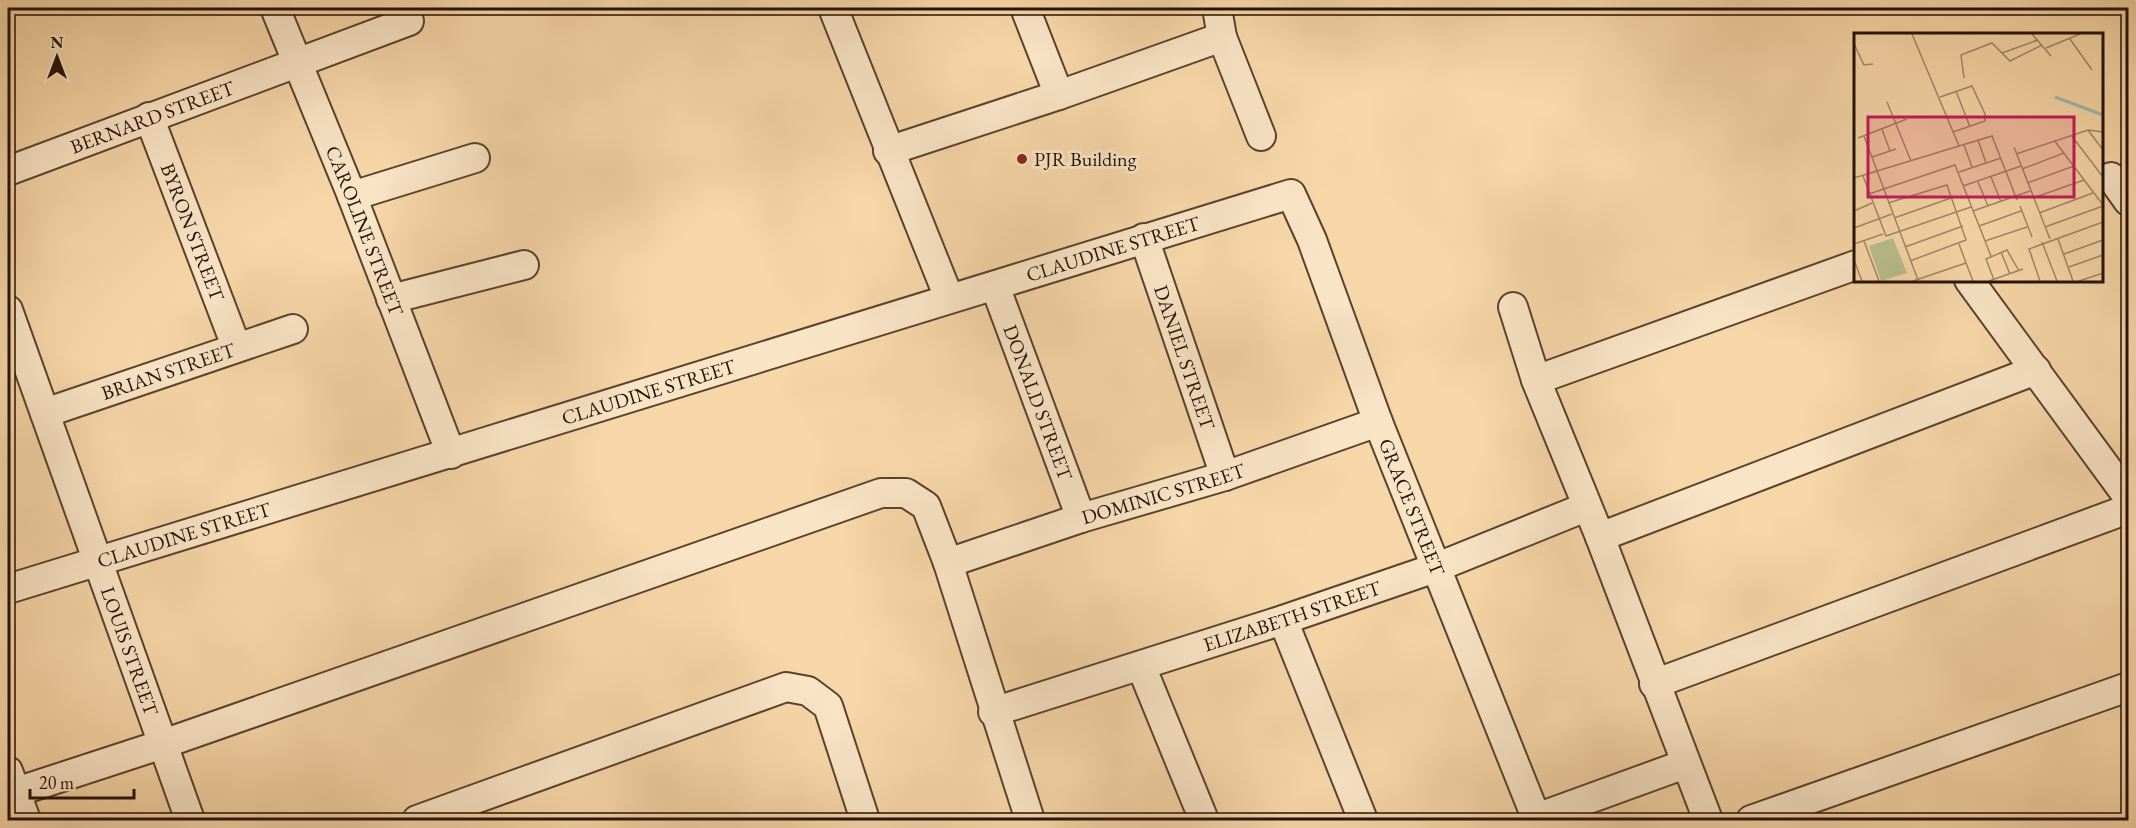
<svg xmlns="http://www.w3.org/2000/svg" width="2136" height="828" viewBox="0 0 2136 828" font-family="'EB Garamond',serif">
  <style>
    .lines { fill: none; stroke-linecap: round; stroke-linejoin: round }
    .minor-casing { stroke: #59422e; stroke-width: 32 }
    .minor { stroke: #fae4c6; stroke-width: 28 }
    .poi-dot { fill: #8f2418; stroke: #fae4c6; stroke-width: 2 }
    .labels { text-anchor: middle; stroke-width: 6; stroke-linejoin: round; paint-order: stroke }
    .street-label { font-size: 20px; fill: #241106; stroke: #fae4c6 }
    .poi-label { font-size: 20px; fill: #241106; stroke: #fae4c6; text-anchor: start }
    .inset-river { fill: none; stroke: #9eb8af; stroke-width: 3 }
    .inset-road { fill: none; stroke: #a38767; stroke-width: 1.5 }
    .view { fill: #c2185b; fill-opacity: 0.15; stroke: #c2185b; stroke-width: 3 }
    .inset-edge { fill: none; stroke: #241106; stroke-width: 3 }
  </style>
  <rect width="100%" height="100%" fill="#f7d6a8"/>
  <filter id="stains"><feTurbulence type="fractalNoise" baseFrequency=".00333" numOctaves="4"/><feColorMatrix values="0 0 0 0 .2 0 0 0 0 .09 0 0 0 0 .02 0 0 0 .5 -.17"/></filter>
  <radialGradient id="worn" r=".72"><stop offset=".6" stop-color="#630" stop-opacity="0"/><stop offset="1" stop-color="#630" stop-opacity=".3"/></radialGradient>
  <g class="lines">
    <defs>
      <g id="minor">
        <path id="s1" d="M275 8 352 196 451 454"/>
        <polyline points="833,8 949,298"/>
        <polyline points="1025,8 1059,95"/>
        <polyline points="1222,37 1261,136"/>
        <path id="s2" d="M149 117 236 346"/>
        <polyline points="888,151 1059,95 1222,37 1217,8"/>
        <path id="s3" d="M8 171 409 21"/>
        <polyline points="2111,177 2128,201"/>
        <polyline points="352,196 475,158"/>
        <path id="s4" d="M1144 238 1225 476"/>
        <polyline points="1969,280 2128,497"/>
        <path id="s5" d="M995 286 1081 518"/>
        <polyline points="391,299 524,265"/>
        <polyline points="1513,307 1536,380 1600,537 1708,820"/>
        <path id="s6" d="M8 310 190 820"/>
        <polyline points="1536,380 1856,265"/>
        <path id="s7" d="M45 413 293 329"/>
        <polyline points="1600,537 2036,370"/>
        <path id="s8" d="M948 563 1081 518 1225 476 1378 422"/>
        <path id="s9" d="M8 589 1291 194 1312 240 1378 422 1537 820"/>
        <polyline points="1283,620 1363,820"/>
        <polyline points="1141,666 1204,820"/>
        <polyline points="1654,684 2128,509"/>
        <path id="s10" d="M993 712 1283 620 1435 568 1586 507"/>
        <polyline points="8,771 26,820"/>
        <polyline points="16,792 163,744 881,493 906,493 926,506 948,563 1030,820"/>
        <polyline points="417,820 786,687 808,691 828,706 865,820"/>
        <polyline points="1531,820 1685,764"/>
        <polyline points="1751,820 2128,687"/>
      </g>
    </defs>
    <use href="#minor" class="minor-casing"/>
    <use href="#minor" class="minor"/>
  </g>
  <circle class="poi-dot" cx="1022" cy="159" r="6"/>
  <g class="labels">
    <g class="street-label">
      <text dy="7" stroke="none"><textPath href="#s3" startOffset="154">BERNARD STREET</textPath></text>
      <text dy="7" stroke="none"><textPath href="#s1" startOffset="240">CAROLINE STREET</textPath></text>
      <text dy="7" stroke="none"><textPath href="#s2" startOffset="123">BYRON STREET</textPath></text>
      <text dy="7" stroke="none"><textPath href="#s9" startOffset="1156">CLAUDINE STREET</textPath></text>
      <text dy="7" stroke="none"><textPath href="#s4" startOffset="126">DANIEL STREET</textPath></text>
      <text dy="7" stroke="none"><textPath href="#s7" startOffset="130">BRIAN STREET</textPath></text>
      <text dy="7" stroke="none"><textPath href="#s9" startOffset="670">CLAUDINE STREET</textPath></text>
      <text dy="7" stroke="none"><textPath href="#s5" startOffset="124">DONALD STREET</textPath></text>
      <text dy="7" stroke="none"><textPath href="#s8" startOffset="226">DOMINIC STREET</textPath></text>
      <text dy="7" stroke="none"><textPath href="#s9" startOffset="1678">GRACE STREET</textPath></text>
      <text dy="7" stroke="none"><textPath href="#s9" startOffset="184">CLAUDINE STREET</textPath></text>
      <text dy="7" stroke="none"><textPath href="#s10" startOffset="314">ELIZABETH STREET</textPath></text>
      <text dy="7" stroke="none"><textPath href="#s6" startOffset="362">LOUIS STREET</textPath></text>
    </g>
    <g class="poi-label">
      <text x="1034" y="166">PJR Building</text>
    </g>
  </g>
  <g transform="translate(1854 33)">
    <rect width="249" height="249" fill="#f7d6a8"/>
    <path d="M39 205 53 240 27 248 15 213Z" fill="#b8bf8b"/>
    <path class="inset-river" d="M201 64 249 82"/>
    <path class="inset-road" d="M58 1 105 113M178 1 197 23M216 6 238 37M0 11 10 32 19 31M192 15 226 1M148 20 184 7M110 45 107 22 138 10 156 28 188 12M102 58 116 94M86 64 118 53 131 81V88L99 99M33 69 57 128M28 96 36 118M234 97 249 117M217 102 249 144M10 103 64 247M4 105 53 86M124 107 132 130M200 107 249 172M110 112 118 134M160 114 196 206M162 121 234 97 249 99M18 124 42 116M168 136 210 120M105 139 147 125M9 143 32 203 117 174M137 144 147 169M0 145 138 103 163 167M124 149 134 173M173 150 220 133M109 153 167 133M15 161 101 132 137 223M179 165 230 147M34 170 93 152 112 207 56 228M166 173 178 204M0 178 18 170M119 178 176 158M185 180 239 160M40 185 97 165M125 193 167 178M191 194 249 173M0 195 38 181M204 206 219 248M10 208 25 248M131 208 173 194M188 209 203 248M0 211 29 201M105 211 112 230M51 214 109 193M147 219 156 241M210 221 249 207M0 227 8 248M215 234 249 222M140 247 132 226 153 217 165 238M59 248 112 230 119 248M135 248 169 236M186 248 175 216 249 189M225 248 249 240"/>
    <path class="view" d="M14 84H220V164H14Z"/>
    <rect width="249" height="249" class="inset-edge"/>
  </g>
  <rect width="2136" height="828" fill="none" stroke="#f7d6a8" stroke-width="30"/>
  <rect x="9" y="9" width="2118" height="810" fill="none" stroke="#241106" stroke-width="3"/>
  <rect x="15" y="15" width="2106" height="798" fill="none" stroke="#241106" stroke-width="1.5"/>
  <g transform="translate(57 57)" stroke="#fae4c6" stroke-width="4.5" paint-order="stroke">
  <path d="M0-4.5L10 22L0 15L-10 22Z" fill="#241106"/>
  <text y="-9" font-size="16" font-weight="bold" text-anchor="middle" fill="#241106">N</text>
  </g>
  <path d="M30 789v9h104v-9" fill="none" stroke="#241106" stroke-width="3"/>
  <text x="39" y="789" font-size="18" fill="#241106" stroke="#fae4c6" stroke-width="4.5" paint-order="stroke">20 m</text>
  <rect width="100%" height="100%" filter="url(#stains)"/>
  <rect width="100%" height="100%" fill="url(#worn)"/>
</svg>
